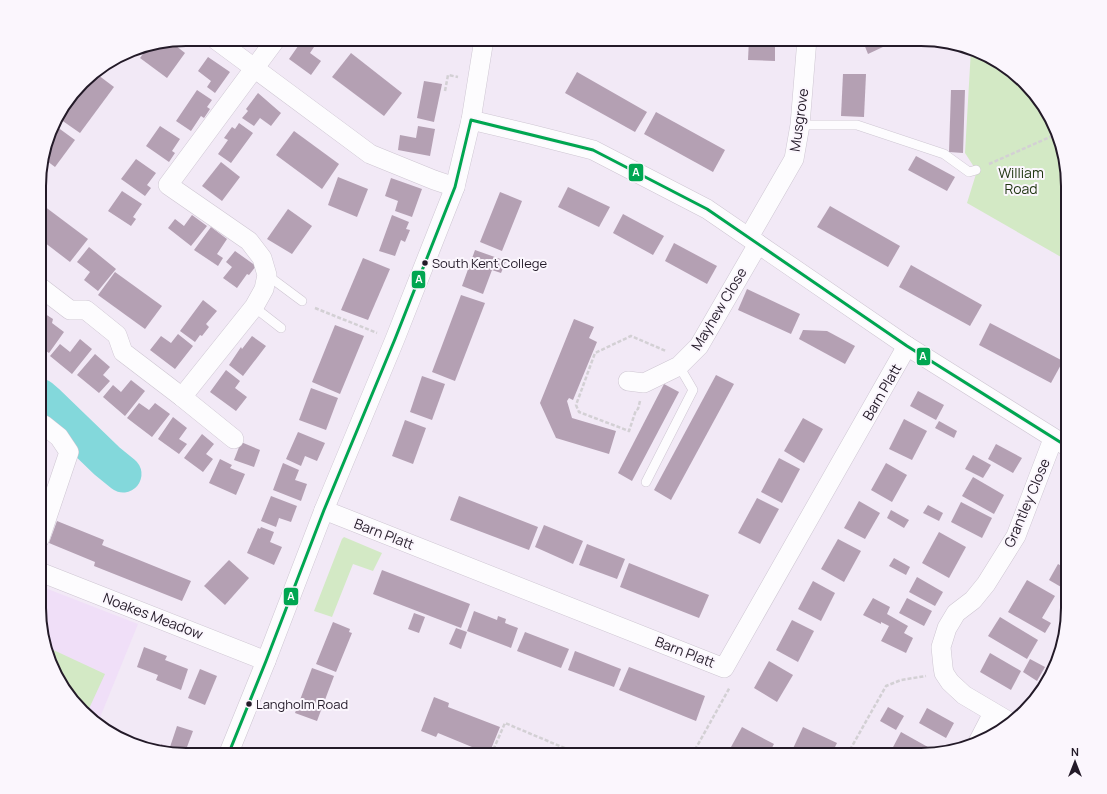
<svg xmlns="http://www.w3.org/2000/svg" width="1107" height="794" viewBox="0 0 1107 794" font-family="Manrope,sans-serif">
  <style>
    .built { fill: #f0dff8 }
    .green { fill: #d3e9c5 }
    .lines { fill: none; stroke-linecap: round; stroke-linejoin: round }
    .river { stroke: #83d8db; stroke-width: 37 }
    .building { fill: #b4a0b3 }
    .lane-casing { stroke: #cec6d2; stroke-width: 10 }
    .street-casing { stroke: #cec6d2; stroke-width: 20 }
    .path { stroke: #d3d0d4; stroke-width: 2.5; stroke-dasharray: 4 2; stroke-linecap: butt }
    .lane { stroke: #fdfcfe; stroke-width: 9 }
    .street { stroke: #fdfcfe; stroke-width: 19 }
    .bus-1-casing { stroke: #fbf6fd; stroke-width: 6 }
    .bus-1 { stroke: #00a651; stroke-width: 3 }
    .bus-dot { fill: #231a28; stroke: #fbf6fd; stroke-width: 1.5 }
    .labels { text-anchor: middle; stroke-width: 4; stroke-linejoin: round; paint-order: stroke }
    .bus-label { font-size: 13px; fill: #231a28; stroke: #fbf6fd; text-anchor: start }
    .street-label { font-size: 14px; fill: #231a28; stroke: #fbf6fd }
    .park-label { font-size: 14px; fill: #223813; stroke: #fbf6fd }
    .rim { fill: none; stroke: #231a28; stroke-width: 2 }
    .line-badge { stroke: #fbf6fd; stroke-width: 1.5 }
    .badge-label { font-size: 11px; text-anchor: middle; font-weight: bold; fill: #fff }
  </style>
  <rect width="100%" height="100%" fill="#f2e9f6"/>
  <polygon class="built" points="40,586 138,624 97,725 59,681 40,627"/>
  <g class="green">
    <polygon points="971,49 977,50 1011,70 1053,121 1068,177 1068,259 1061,257 967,203 976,174 976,170 965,153"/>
    <polygon points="344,537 382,553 373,571 353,564 332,617 314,611 342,539"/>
    <polygon points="47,647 105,674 87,713 59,681"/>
  </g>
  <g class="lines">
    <polyline class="river" points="40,397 47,403 107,461 123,474"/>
  </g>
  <g class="building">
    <polygon points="303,39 314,47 310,53 321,61 311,75 289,59"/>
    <polygon points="749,39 775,39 775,61 748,60"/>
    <polygon points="862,39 885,39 882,40 885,46 868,54"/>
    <polygon points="171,42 185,53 167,78 140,58 148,47"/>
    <polygon points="351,53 402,93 384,116 332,77"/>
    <polygon points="208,57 230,72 215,93 207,87 211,81 198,71"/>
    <polygon points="94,72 114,87 80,133 57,117 89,76"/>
    <polygon points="577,72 647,112 635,132 565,93"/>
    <polygon points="843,74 866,74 864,117 841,116"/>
    <polygon points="424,81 442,84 434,122 417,118"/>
    <polygon points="197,90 212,100 207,107 210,109 204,118 201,116 191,131 176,121"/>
    <polygon points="951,90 965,90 963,153 949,152"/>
    <polygon points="258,93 281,113 271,126 260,118 254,126 242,118 248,111 246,109"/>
    <polygon points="656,112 725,150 713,172 644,134"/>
    <polygon points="239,123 253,133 231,163 218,154 228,140 224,138 232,127 235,129"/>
    <polygon points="53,124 75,140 55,167 43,158"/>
    <polygon points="160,126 180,139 172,151 175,153 169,162 146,146"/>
    <polygon points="418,126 435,129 430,156 398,150 400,135 416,138"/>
    <polygon points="294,131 339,164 322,189 276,155"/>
    <polygon points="916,156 955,177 947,191 908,170"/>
    <polygon points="136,159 156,173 147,185 151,188 145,196 121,179"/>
    <polygon points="221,162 240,177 222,201 202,186"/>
    <polygon points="338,177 368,189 357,217 328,205"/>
    <polygon points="391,178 422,189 412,217 395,211 398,201 385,196"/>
    <polygon points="568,187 610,207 599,227 558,207"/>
    <polygon points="122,191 142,204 133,217 136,219 131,226 108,211"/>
    <polygon points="500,192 522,201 502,251 480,242"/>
    <polygon points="40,203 88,239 70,262 40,239"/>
    <polygon points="830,206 900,246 888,267 817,227"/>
    <polygon points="288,209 312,226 292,254 267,239"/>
    <polygon points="623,214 664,236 653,255 613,233"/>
    <polygon points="192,215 207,226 191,246 168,228 175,219 184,226"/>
    <polygon points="392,215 409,222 406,229 410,230 405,242 401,240 395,256 379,251"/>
    <polygon points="211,227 227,239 217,254 223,258 218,266 194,250"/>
    <polygon points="674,243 717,266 707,284 665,261"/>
    <polygon points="89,247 116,269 98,291 84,280 90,272 77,262"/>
    <polygon points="475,250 506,261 501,273 492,270 483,294 462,286"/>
    <polygon points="235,251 256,266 249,275 247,274 237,288 223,278 232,267 226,262"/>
    <polygon points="363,258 390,269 368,320 341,310"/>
    <polygon points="911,265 982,305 970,326 899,287"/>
    <polygon points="115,272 162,306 145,329 98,295"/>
    <polygon points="747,289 800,314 791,334 738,310"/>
    <polygon points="461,295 485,303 455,381 432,372"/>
    <polygon points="203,300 217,311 206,324 209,327 202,336 200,335 195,342 180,331"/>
    <polygon points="42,312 53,319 52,323 64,332 49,353 40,347 40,314"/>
    <polygon points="574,319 594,327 589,338 597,342 573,400 569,398 567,401 572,418 616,431 609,454 556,438 540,403"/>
    <polygon points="990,323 1063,361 1051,383 979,345"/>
    <polygon points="335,325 364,336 340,394 312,382"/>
    <polygon points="803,330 827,331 855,346 845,364 799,339"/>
    <polygon points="178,334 193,346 175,369 150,350 161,336 171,343"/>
    <polygon points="252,336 266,346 243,376 229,365 241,347 242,349"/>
    <polygon points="80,339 92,349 72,374 50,356 60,344 70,352"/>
    <polygon points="95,354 110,367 103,375 110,381 99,393 77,375"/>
    <polygon points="226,370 240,381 235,388 247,397 236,411 210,392"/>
    <polygon points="716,375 734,384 671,500 654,490"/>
    <polygon points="422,376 445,384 432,420 410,412"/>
    <polygon points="131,380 145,391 125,416 103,397 113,385 121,392"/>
    <polygon points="664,384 679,392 632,481 618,473"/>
    <polygon points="311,388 338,398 326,430 299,420"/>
    <polygon points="918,391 944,405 936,420 910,406"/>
    <polygon points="139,403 149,410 155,403 170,414 152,437 127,418"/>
    <polygon points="173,417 187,428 179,439 187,444 179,454 158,439"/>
    <polygon points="803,418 823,429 804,463 784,451"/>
    <polygon points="904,419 927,431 912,460 889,449"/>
    <polygon points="405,420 426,428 413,464 392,456"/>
    <polygon points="939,421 957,431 954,438 935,428"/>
    <polygon points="298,432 325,443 317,461 305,456 301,466 286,459"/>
    <polygon points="202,434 214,444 206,454 213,459 203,472 184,458"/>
    <polygon points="241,442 260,450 254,467 234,460"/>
    <polygon points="996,444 1022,458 1013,473 988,459"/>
    <polygon points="973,455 991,465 983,478 965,469"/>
    <polygon points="779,458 800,469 782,503 761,492"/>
    <polygon points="220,459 232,465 230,468 245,474 236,495 209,483"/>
    <polygon points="283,463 299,470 295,480 307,484 301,501 273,490"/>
    <polygon points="886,463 907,475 892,502 871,490"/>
    <polygon points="973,477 1004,495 994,514 962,496"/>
    <polygon points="271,496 297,506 291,522 279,518 276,527 261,521"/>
    <polygon points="459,496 538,527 529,550 450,520"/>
    <polygon points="757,498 779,509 760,544 738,533"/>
    <polygon points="859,501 880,513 865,539 844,528"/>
    <polygon points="961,502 992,518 982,538 951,522"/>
    <polygon points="928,505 943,513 939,521 923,513"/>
    <polygon points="891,510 909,520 904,528 887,518"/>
    <polygon points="57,521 104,540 102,545 191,581 182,601 94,566 95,562 49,543"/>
    <polygon points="544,525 583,541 573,564 535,547"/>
    <polygon points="261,527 274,532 270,542 282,547 274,565 247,553 258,528 260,529"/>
    <polygon points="939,532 966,547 949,578 922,563"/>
    <polygon points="838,539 861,551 844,582 821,569"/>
    <polygon points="587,544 625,559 617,579 579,565"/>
    <polygon points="894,558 910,567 906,575 889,566"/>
    <polygon points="229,560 249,578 225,605 204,586"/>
    <polygon points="629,563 709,595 699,618 620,587"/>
    <polygon points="1058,564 1068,570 1068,591 1049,580"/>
    <polygon points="382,570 470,604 461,628 373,594"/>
    <polygon points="917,577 943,592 935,606 909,592"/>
    <polygon points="1027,580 1055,596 1042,618 1051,623 1045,633 1008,612"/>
    <polygon points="813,581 835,593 821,621 798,609"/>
    <polygon points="873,598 890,607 887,614 908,626 904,633 913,638 906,653 881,641 889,626 881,622 881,624 863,615"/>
    <polygon points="907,598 932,611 924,626 899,613"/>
    <polygon points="474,611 497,620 498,616 506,619 505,623 518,628 511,648 467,631"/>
    <polygon points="414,613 425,617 419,633 408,629"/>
    <polygon points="1000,617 1038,640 1027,659 988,636"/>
    <polygon points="792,620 814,631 798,662 776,650"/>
    <polygon points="333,622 350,629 349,632 352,633 336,672 316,664"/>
    <polygon points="456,628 467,632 461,649 449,644"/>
    <polygon points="525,632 569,649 561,668 517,651"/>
    <polygon points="144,647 167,656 165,660 188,669 181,690 156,680 158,675 137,667"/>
    <polygon points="575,651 621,669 614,687 568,670"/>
    <polygon points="990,653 1021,671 1011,690 980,672"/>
    <polygon points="1030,659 1045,667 1037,681 1023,672"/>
    <polygon points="769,661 793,675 777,702 754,688"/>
    <polygon points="629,667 705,696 696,721 619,690"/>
    <polygon points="312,668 334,676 317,721 295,713"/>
    <polygon points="200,669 217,676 205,705 188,698"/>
    <polygon points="434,697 449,703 448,707 500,727 489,754 438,733 436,737 421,731"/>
    <polygon points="888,707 904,716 896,730 880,721"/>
    <polygon points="927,708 954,723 946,738 919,723"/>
    <polygon points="177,726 193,731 184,755 159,751 161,744 170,747"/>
    <polygon points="742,727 774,744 768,755 745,755 731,747"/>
    <polygon points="803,727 837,743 831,755 790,755"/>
    <polygon points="901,732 935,751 934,752 921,755 898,755 891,751"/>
    <polygon points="283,748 302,754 302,755 281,755"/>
  </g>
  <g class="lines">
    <defs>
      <g id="lane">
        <polyline points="800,125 857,125 944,154 969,172 976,170"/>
        <polyline points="267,275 302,301"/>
        <polyline points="254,307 281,328"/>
        <polyline points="646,482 693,390 679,366"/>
      </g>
      <g id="street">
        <polyline points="215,39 370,154 434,180 455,187"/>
        <polyline points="471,120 530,134 593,150 707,209 907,346 1068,447"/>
        <polyline points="749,237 794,159 800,125 807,39"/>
        <polyline points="40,287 70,310 86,310 117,335 123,352 182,397 234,439"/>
        <polyline points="628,381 644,383 679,366 699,346 758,244"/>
        <polyline points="182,397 254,307 264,289 267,275 262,258 249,241 168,185 276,39"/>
        <polyline points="324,510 724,668 907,346"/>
        <polyline points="40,538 69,452 59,437 44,425"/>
        <polyline points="40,572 266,661"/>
        <polyline points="1008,721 964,695 950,682 944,673 943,667 941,647 947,628 956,613 973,600 986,584 1016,536 1053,439"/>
        <polyline points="978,742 993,713"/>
        <polyline points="228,755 266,661 324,510 395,339 455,187 471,120 484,39"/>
      </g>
    </defs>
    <use href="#lane" class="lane-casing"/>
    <use href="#street" class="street-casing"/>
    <g class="path">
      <polyline points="445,91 448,75 458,77"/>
      <polyline points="989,164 1050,137 1057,137"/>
      <polyline points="315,308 377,333"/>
      <polyline points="640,401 638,409 636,410 629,431 579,412 576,405 595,353 631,336 666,351"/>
      <polyline points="491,755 505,723 581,755"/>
      <polyline points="692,755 730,687"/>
      <polyline points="847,755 886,686 901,680 926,676"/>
    </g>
    <use href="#lane" class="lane"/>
    <use href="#street" class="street"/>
    <defs>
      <polyline id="bus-1" points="228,755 266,661 324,510 395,339 455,187 471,120 593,150 707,209 907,346 1068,447"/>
    </defs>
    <use href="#bus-1" class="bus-1-casing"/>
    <use href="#bus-1" class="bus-1"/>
  </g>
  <g class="bus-dot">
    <circle cx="425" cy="263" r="3.5"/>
    <circle cx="249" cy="704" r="3.5"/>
  </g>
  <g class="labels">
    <g class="bus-label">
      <text x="432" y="268">South Kent College</text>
      <text x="256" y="709">Langholm Road</text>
    </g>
    <g class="street-label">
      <text transform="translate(799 120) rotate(-82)" y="5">Musgrove</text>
      <text transform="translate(719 309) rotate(-59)" y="5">Mayhew Close</text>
      <text transform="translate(882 392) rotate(-60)" y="5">Barn Platt</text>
      <text transform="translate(1027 503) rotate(-67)" y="5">Grantley Close</text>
      <text transform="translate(384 534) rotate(21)" y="5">Barn Platt</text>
      <text transform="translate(153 616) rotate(21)" y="5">Noakes Meadow</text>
      <text transform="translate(685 652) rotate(21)" y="5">Barn Platt</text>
    </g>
    <g class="park-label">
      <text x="1021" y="178">William<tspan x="1021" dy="16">Road</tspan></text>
    </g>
  </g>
  <path d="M0 0H1107V794H0ZM186 46H921A140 140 0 0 1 1061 186V608A140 140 0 0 1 921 748H186A140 140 0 0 1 46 608V186A140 140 0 0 1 186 46Z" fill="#fbf6fd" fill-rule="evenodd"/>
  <path class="rim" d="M186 46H921A140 140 0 0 1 1061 186V608A140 140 0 0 1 921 748H186A140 140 0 0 1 46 608V186A140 140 0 0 1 186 46Z"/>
  <g class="line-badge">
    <rect x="628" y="163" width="16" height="19" rx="4" fill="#00a651"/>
    <rect x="411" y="270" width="15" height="19" rx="4" fill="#00a651"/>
    <rect x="916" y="347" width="15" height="19" rx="4" fill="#00a651"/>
    <rect x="283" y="587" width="16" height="19" rx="4" fill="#00a651"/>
  </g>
  <g class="badge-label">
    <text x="636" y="176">A</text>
    <text x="419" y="283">A</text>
    <text x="923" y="360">A</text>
    <text x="291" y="600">A</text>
  </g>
  <g transform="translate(1075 762)" stroke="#fbf6fd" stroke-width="3" paint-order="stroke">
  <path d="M0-3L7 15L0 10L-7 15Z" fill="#231a28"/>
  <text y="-6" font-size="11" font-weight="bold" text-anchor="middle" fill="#231a28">N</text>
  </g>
</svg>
